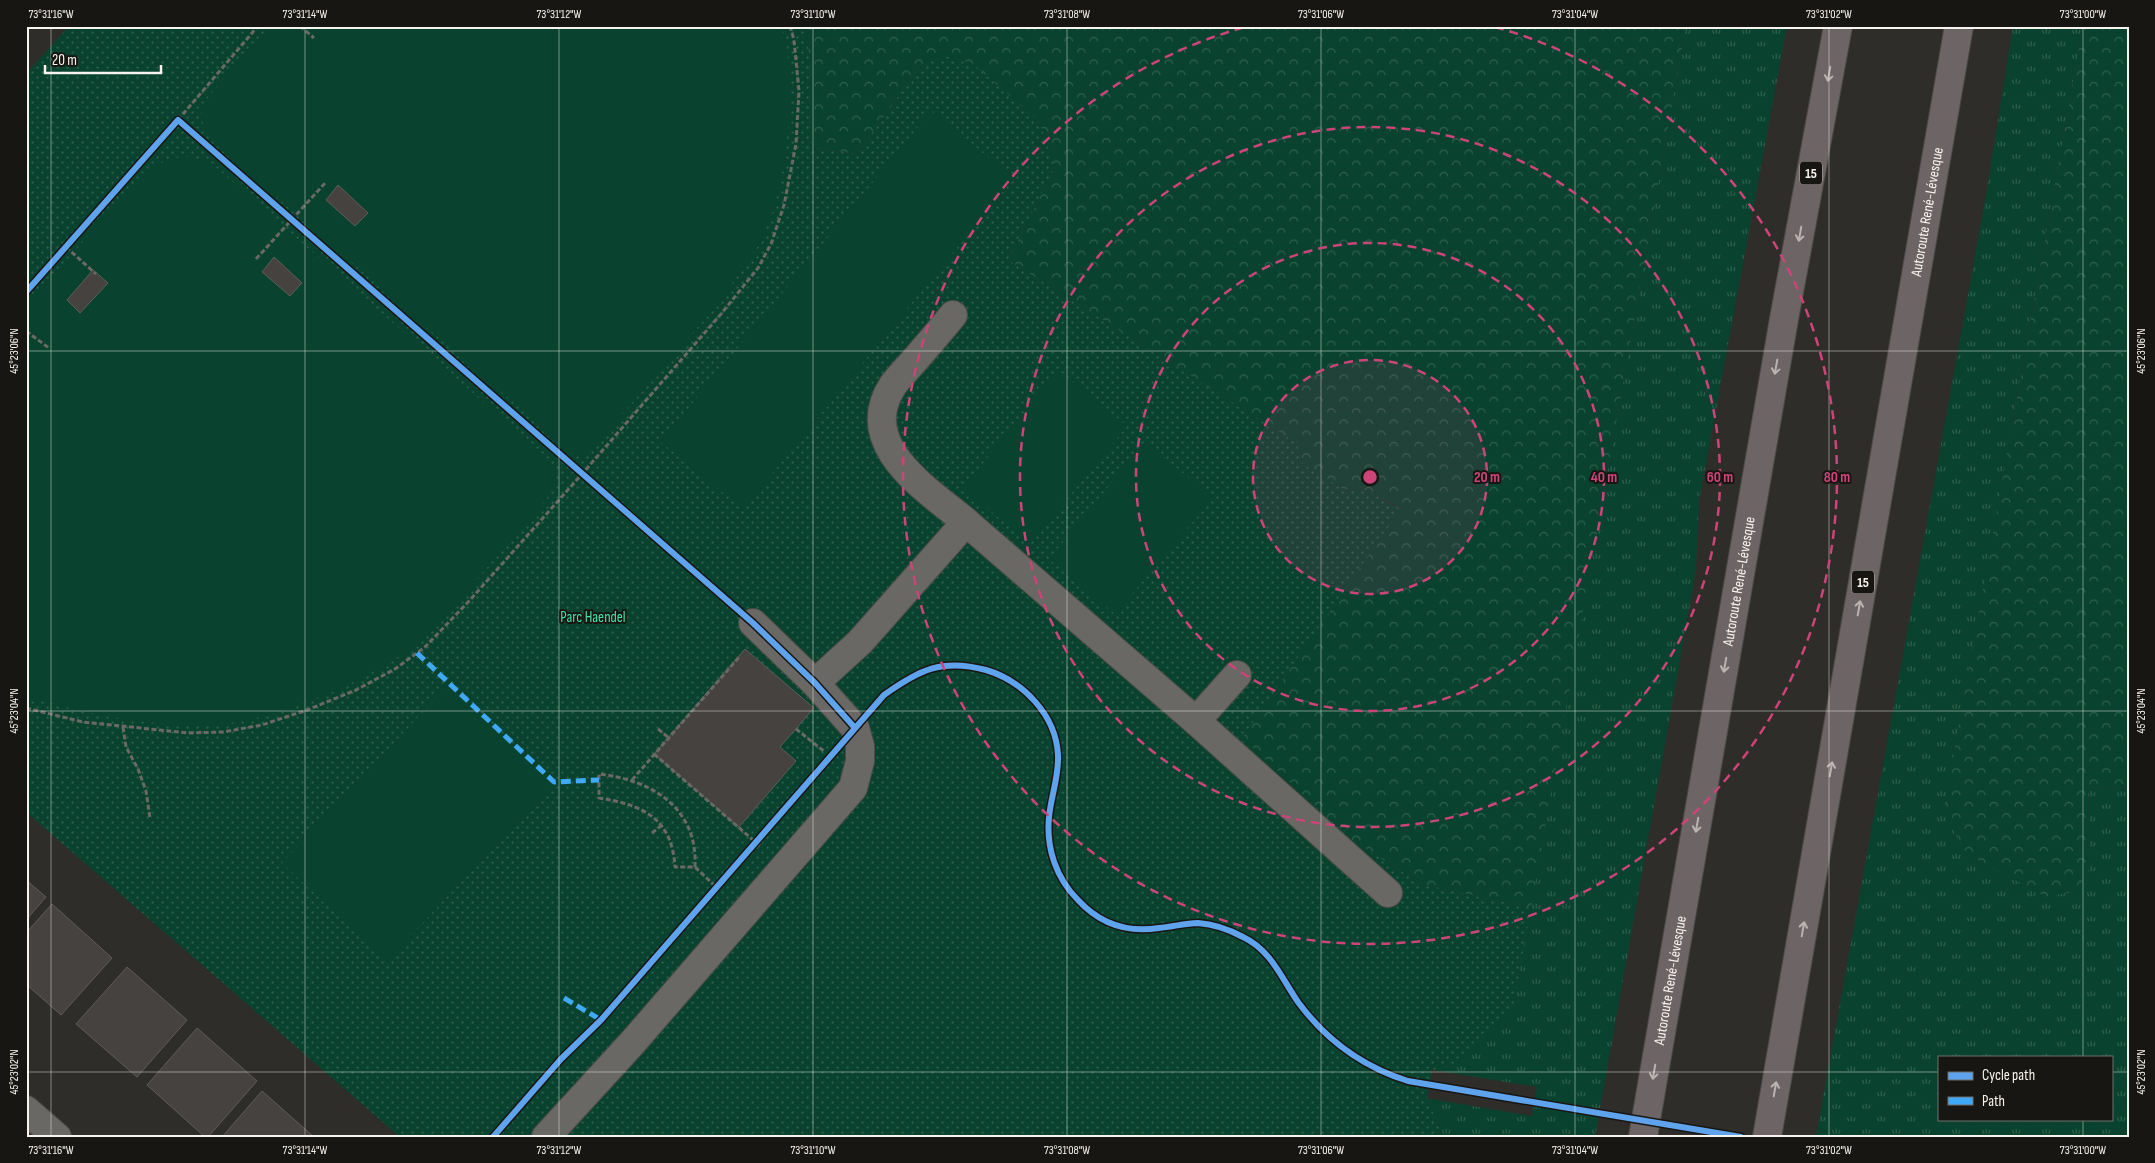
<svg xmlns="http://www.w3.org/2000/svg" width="2155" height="1163" viewBox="0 0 2155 1163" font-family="'Sofia Sans Condensed',sans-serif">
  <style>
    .grass { fill: url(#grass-tufts); fill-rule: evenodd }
    .forest { fill: url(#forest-crowns) }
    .park { fill: url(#park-dots) }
    .pitch { fill: #09432f }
    .building { fill: #454240; stroke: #5f5d5a }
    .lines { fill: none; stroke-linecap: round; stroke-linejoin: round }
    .minor-casing { stroke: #4d4a47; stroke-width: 30 }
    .highway-casing { stroke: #4d4a47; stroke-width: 30 }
    .path { stroke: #6b6966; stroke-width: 3; stroke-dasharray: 5 2.5; stroke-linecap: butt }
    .minor { stroke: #696865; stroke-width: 28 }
    .highway { stroke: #6d6465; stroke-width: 28 }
    .quiet { stroke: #3fa9f5; stroke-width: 5; stroke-dasharray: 10 5; stroke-linecap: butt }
    .cycleway-casing { stroke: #181613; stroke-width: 9 }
    .cycleway { stroke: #60a3ed; stroke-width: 6 }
    .oneway { stroke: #b9b3b1 }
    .ticks { fill: none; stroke: #f7f4ef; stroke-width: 1; stroke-opacity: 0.45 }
    .ring { fill: none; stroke: #cd4479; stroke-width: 2.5; stroke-dasharray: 9 6 }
    .labels { text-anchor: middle; stroke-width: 4; stroke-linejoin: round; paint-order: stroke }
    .shield { fill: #181613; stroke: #b4b1ad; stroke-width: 1 }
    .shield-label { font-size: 14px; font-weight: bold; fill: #f7f4ef }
    .street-label { font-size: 15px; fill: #f7f4ef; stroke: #181613 }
    .park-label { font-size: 15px; fill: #3fe5ab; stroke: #181613 }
    .centre { fill: #cd4479; stroke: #181613; stroke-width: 2.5 }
    .ring-label { font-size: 15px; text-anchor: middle; font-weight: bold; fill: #cd4479; stroke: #181613; stroke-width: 4; stroke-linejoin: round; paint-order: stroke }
    .neatline { fill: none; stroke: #f7f4ef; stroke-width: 2 }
    .ticks-label { font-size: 12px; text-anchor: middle; fill: #f7f4ef }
  </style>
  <defs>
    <pattern id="grass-tufts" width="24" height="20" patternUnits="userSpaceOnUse" patternTransform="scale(1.25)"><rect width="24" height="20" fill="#09432f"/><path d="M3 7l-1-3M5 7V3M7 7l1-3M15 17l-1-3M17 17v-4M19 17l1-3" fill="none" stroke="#2e5f4d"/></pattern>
    <pattern id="forest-crowns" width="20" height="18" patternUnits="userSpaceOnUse" patternTransform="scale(1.25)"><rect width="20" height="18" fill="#09432f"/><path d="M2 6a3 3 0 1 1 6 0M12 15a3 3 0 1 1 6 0" fill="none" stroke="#2e5f4d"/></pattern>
    <pattern id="park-dots" width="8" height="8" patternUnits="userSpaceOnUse" patternTransform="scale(1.25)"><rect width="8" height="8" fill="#09432f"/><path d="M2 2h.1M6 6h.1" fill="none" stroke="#2e5f4d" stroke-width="1.8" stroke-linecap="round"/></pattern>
  </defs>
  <rect width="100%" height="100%" fill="#2f2d2a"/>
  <g class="grass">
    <polygon points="1686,26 1787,26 1699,501 1696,570 1595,1137 1443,1137 1426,1098 1532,1116 1537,1087 1433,1070 1433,1065 1513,1007"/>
    <path d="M2013 26H2083L2011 429 2090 868 2088 788 2129 789V1137H1816L1986 195ZM1939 1057H2111V1119H1939Z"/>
  </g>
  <g class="forest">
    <polygon points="803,26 1686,26 1531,908 1421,884 1352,840 1242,738 1401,508 1368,491 1343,489 1298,461 1298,444 1008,260 1055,167 921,65 857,154 812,148 810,58"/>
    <polygon points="2083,26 2129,26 2129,789 2088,788 2090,868 2077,891 2046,897 1967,854 1943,814"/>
  </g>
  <polygon class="park" points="69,26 803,26 810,58 812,148 857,154 921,65 944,56 972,63 1039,121 1055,167 1008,260 1298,444 1299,461 1343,489 1368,491 1401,509 1242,738 1352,840 1421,884 1531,908 1513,1008 1456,1068 1433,1065 1427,1098 1443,1137 400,1137 26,812 26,74"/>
  <g class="pitch">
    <path d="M271 26H781L787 47 791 104 784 163 774 209 758 246 717 305 591 450 580 455 573 454 214 143C205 130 197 117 205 101Z"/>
    <polygon points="931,111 1014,178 743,509 661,442"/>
    <path d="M189 157 210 162 550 461C568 486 534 512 519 530 489 565 458 603 426 635 403 657 371 673 343 687 304 704 263 720 220 724 161 729 82 714 26 695V307L144 172 171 158Z"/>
    <polygon points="1058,370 1127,426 1030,544 963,488"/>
    <polygon points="1145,442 1213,498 1115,614 1049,559"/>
    <polygon points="449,684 554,782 387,961 282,863"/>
  </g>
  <g class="building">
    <polygon points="338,185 368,213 355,226 326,200"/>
    <polygon points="274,257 302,283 290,296 262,272"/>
    <polygon points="93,270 108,283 80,313 67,300"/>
    <polygon points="745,649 814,708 780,747 796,761 739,827 654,754"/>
    <polygon points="26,880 46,897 26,920"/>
    <polygon points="52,904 112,958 61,1015 26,984 26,933"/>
    <polygon points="127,967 187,1020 137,1077 76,1024"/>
    <polygon points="197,1028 257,1081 208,1137 205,1137 147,1085"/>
    <polygon points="262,1091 314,1137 222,1137"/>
  </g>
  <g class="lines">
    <defs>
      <g id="minor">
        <polyline points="966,522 1196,721 1388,893"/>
        <path d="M815 683 860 642 966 522C927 489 854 445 893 385 899 377 907 369 913 362 927 346 940 331 953 315"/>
        <polyline points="1196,721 1237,675"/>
        <polyline points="26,1110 57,1137"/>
        <polyline points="546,1137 633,1042 853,788 860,761 860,746 855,728 815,683 753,623"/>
      </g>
      <g id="highway">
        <path id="s1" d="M1643 1137 1784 319 1838 26"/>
        <path id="s2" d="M1767 1137 1959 26"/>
      </g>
    </defs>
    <use href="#minor" class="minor-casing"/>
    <use href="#highway" class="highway-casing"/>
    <g class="path">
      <polyline points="300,26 314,38"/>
      <polyline points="178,120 258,26"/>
      <polyline points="66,247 96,274"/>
      <polyline points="256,259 326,182"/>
      <polyline points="26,331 49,348"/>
      <polyline points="26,708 83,722 188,733 223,732 262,725 307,710 356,690 395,669 425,647 470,600 582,474 721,314 758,268 771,244 784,205 796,144 799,91 794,40 790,26"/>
      <polyline points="123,727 126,747 138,769 146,791 150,818"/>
      <polyline points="658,729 669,738"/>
      <polyline points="796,729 825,752"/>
      <polyline points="654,754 760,846"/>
      <polyline points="632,780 740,656"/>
      <polyline points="652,833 662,825"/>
      <path d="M695 867C698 808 652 780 599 774V798C643 805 672 818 675 867H695L716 887"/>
    </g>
    <use href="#minor" class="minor"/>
    <use href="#highway" class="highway"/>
    <g class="quiet">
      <polyline points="417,653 554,782 599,780"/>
      <polyline points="564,998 601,1020"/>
    </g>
    <defs>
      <g id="cycleway">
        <polyline points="26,292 178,120 753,623 815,683 855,728"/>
        <path d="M493 1137 561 1059 601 1020 884 695C919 670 942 658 986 670 1023 681 1056 715 1058 755 1059 777 1051 796 1049 817 1046 848 1056 878 1078 900 1100 924 1127 933 1159 928 1172 927 1185 923 1198 923 1213 924 1230 930 1243 937 1271 950 1282 979 1298 1002 1326 1040 1363 1067 1408 1081L1741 1137"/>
      </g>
    </defs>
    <use href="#cycleway" class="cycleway-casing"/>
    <use href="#cycleway" class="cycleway"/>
  </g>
  <defs><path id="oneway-shaft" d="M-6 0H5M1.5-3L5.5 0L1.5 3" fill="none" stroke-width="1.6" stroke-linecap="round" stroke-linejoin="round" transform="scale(1.25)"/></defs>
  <g class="oneway">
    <use href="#oneway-shaft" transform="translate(1829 74) rotate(100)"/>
    <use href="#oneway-shaft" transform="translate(1800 234) rotate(100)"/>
    <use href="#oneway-shaft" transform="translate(1776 367) rotate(100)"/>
    <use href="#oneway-shaft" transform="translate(1859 608) rotate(-80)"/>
    <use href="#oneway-shaft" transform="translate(1725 665) rotate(100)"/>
    <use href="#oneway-shaft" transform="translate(1831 769) rotate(-80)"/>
    <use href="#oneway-shaft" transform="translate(1697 825) rotate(100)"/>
    <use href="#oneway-shaft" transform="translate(1803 929) rotate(-80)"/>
    <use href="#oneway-shaft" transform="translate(1654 1072) rotate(100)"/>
    <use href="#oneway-shaft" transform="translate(1775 1089) rotate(-80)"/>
  </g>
  <path class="ticks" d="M51 26V1137M305 26V1137M559 26V1137M813 26V1137M1067 26V1137M1321 26V1137M1575 26V1137M1829 26V1137M2083 26V1057M26 351H2129M26 711H2129M26 1072H1939M2111 1072H2129M2083 1119V1137"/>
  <circle cx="1370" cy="477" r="117" fill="#cd4479" fill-opacity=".12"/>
  <g class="ring">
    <circle cx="1370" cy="477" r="117"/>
    <circle cx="1370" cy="477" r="234"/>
    <circle cx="1370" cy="477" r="350"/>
    <path d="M1495 27A467 467 0 1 1 1245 27"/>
  </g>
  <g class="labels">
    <g class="shield">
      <rect x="1800" y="161.5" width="22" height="23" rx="4"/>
      <rect x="1852" y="570.5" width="22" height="23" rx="4"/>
    </g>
    <g class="shield-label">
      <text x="1811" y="178">15</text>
      <text x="1863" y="587">15</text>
    </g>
    <g class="street-label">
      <text dy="5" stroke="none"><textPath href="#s2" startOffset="939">Autoroute René-Lévesque</textPath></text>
      <text dy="5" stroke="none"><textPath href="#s1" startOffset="564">Autoroute René-Lévesque</textPath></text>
      <text dy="5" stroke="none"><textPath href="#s1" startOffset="159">Autoroute René-Lévesque</textPath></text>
    </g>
    <g class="park-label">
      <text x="593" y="622">Parc Haendel</text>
    </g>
  </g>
  <circle cx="1370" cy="477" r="8" class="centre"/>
  <g class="ring-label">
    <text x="1487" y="482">20 m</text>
    <text x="1604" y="482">40 m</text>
    <text x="1720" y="482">60 m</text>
    <text x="1837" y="482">80 m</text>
  </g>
  <rect width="2155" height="1163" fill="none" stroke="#181613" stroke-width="55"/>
  <rect x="1938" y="1056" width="175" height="65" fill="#181613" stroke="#716f6b"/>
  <rect x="1948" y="1072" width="25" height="8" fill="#60a3ed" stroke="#716f6b"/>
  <text x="1982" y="1080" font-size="15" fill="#f7f4ef">Cycle path</text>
  <rect x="1948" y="1097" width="25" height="8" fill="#3fa9f5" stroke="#716f6b"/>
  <text x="1982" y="1106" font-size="15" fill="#f7f4ef">Path</text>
  <path d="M45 65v8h116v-8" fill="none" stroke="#f7f4ef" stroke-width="2.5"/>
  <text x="52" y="65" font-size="15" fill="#f7f4ef" stroke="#181613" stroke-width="4" paint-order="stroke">20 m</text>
  <rect x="28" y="28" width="2100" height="1108" class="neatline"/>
  <g class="ticks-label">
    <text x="51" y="18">73°31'16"W</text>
    <text x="305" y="18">73°31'14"W</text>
    <text x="559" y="18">73°31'12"W</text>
    <text x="813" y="18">73°31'10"W</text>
    <text x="1067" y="18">73°31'08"W</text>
    <text x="1321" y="18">73°31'06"W</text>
    <text x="1575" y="18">73°31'04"W</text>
    <text x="1829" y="18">73°31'02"W</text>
    <text x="2083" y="18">73°31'00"W</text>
    <text transform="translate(14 351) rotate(-90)" y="4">45°23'06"N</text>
    <text transform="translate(2141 351) rotate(-90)" y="4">45°23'06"N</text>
    <text transform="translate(14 711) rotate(-90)" y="4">45°23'04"N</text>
    <text transform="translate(2141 711) rotate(-90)" y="4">45°23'04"N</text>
    <text transform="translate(14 1072) rotate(-90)" y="4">45°23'02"N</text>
    <text transform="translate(2141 1072) rotate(-90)" y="4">45°23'02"N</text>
    <text x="51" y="1154">73°31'16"W</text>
    <text x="305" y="1154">73°31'14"W</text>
    <text x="559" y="1154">73°31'12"W</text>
    <text x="813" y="1154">73°31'10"W</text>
    <text x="1067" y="1154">73°31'08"W</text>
    <text x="1321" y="1154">73°31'06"W</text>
    <text x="1575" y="1154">73°31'04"W</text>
    <text x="1829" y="1154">73°31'02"W</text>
    <text x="2083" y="1154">73°31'00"W</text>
  </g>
</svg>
